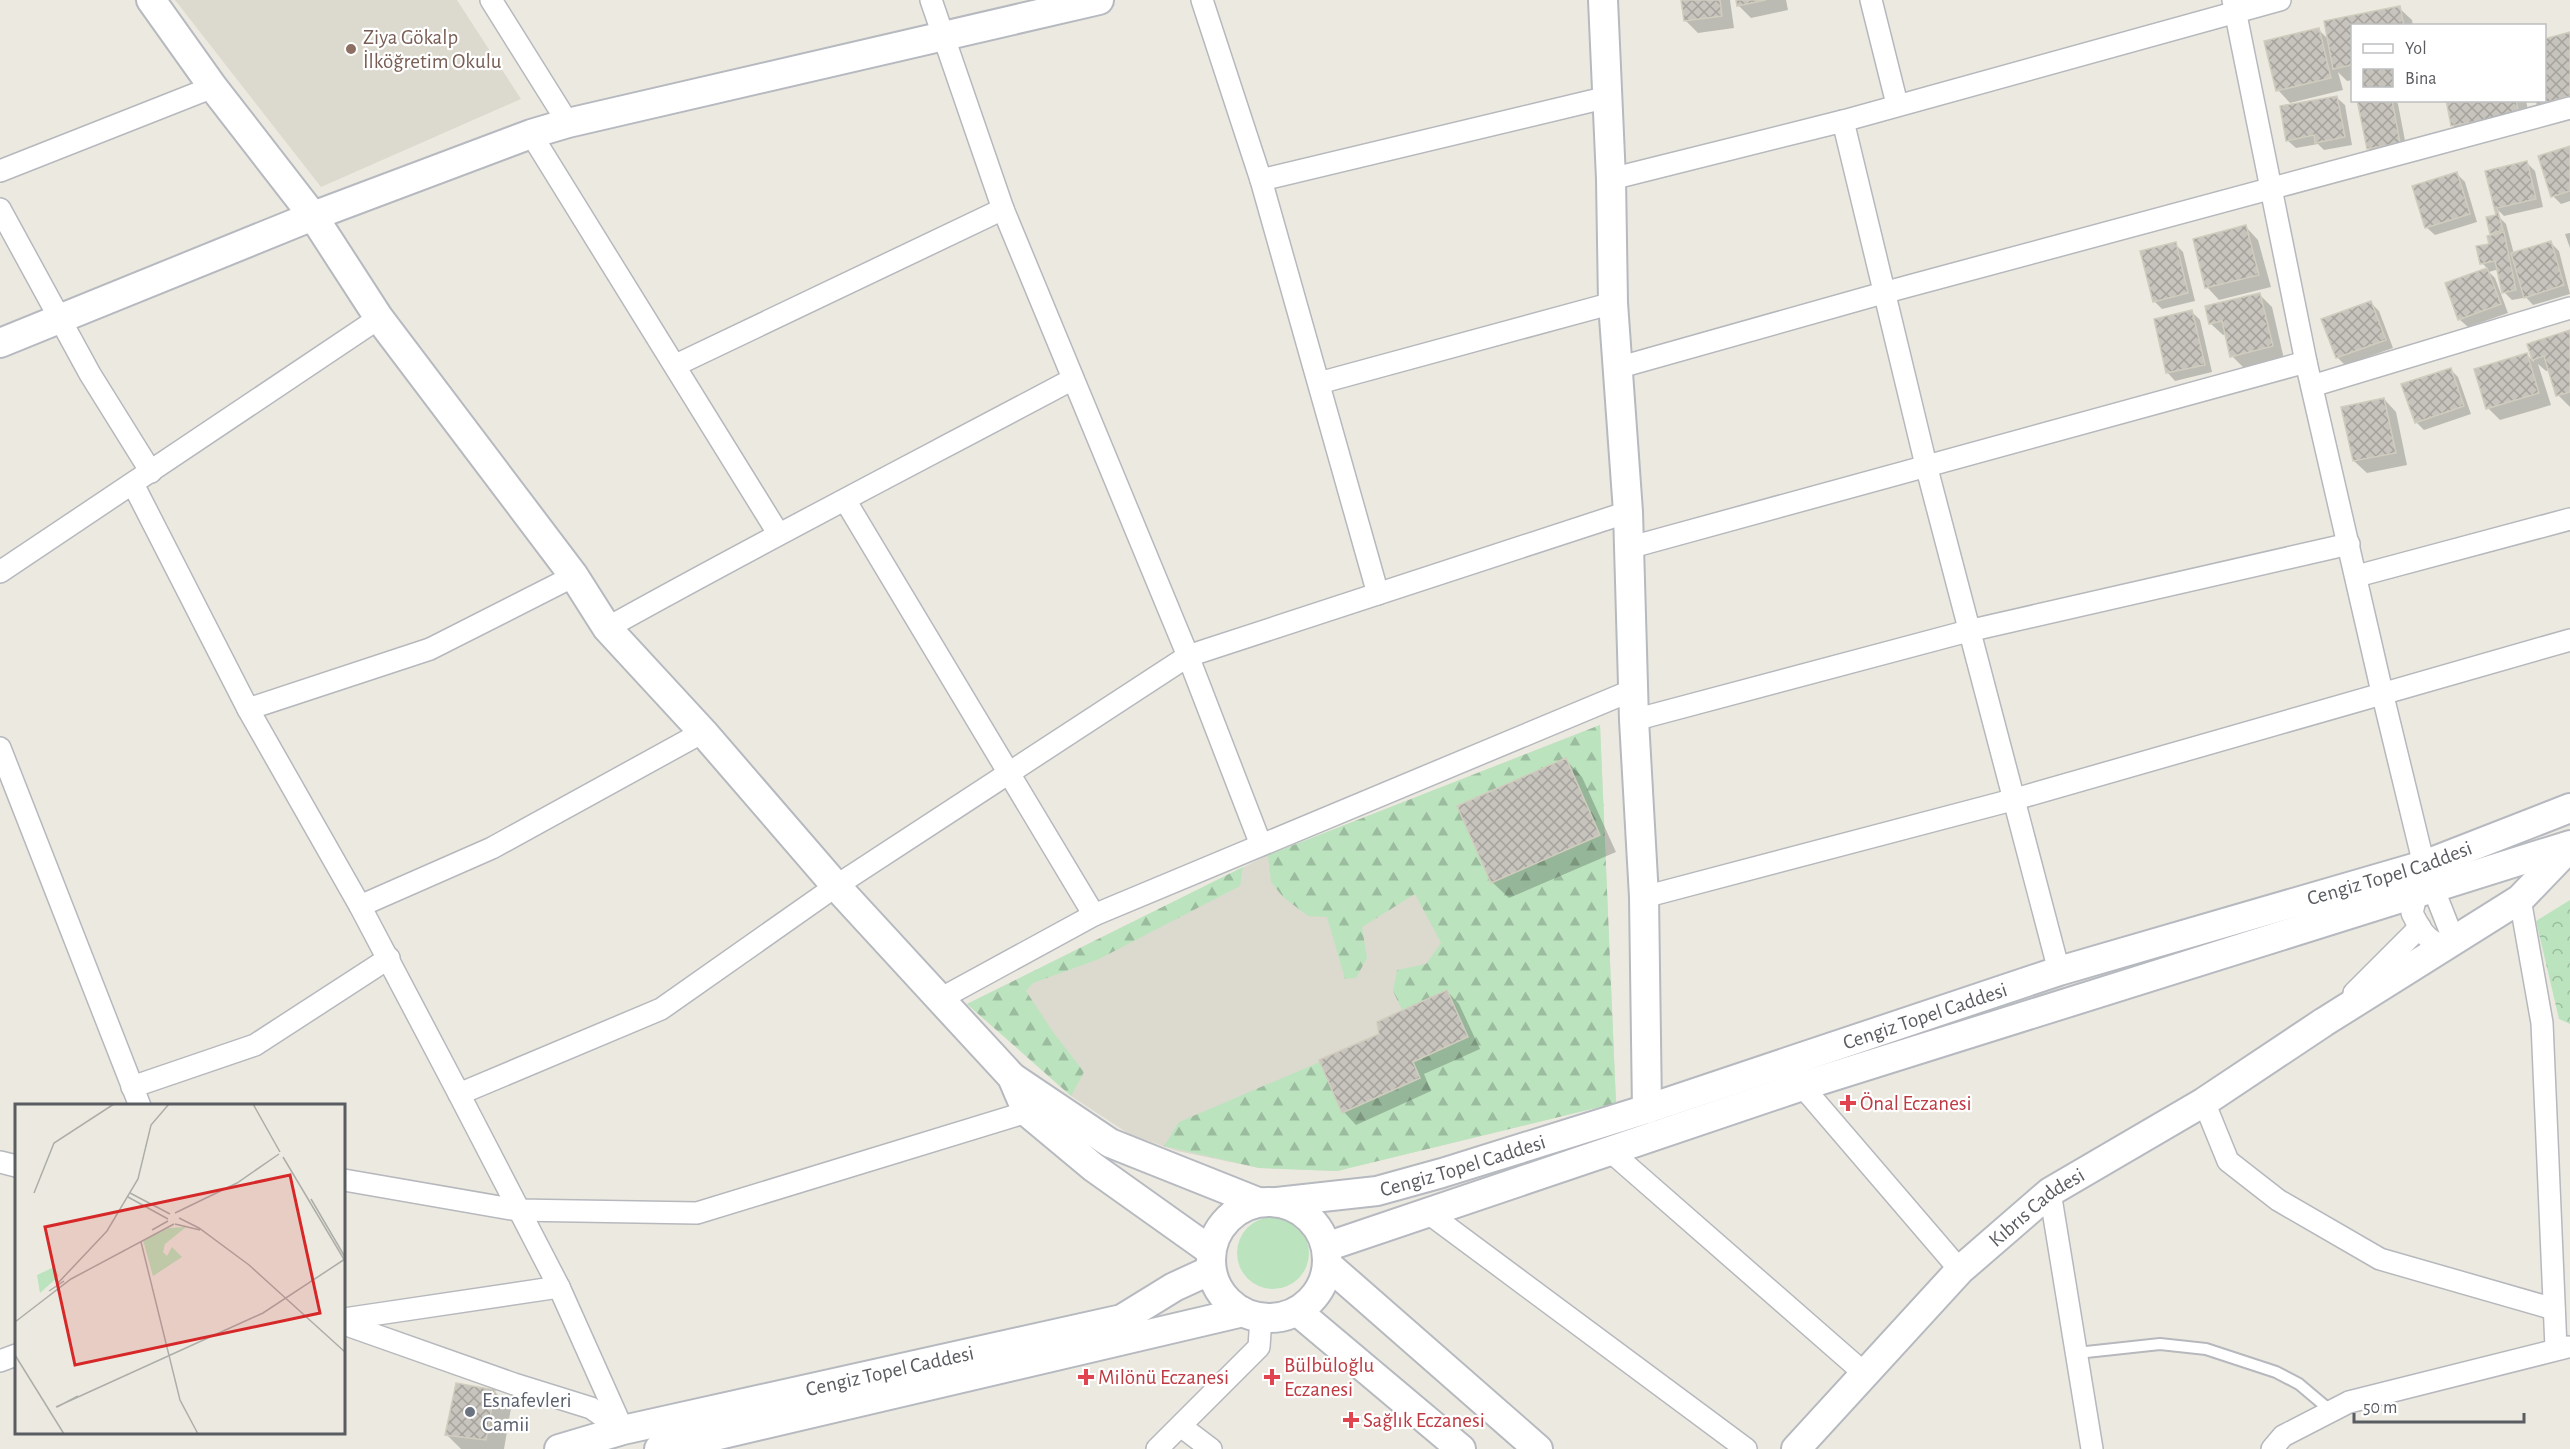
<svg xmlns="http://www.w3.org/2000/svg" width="2570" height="1449" viewBox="0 0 2570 1449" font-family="'Alegreya Sans',sans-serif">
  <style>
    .education { fill: #dcd9ce }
    .grass { fill: #bbe4be }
    .forest { fill: url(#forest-firs) }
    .park { fill: url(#park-crowns) }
    .shadow { fill: #0003 }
    .building { fill: url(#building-cross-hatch); stroke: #d0ccbe; stroke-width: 1.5 }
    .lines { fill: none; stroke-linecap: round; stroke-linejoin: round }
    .lane-casing { stroke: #b6b8bd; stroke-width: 14 }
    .street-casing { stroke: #b6b8bd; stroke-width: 24 }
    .secondary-casing { stroke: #b6b9bf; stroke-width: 32 }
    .lane { stroke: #fff; stroke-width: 10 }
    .street { stroke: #fff; stroke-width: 21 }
    .secondary { stroke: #fff; stroke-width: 28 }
    .education-dot { fill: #8d6e63; stroke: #fff; stroke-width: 2 }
    .health-dot { fill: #e0444e; stroke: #fff; stroke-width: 2 }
    .worship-dot { fill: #6b7280; stroke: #fff; stroke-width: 2 }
    .labels { text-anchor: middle; stroke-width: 4.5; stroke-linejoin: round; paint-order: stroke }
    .education-label { font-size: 21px; fill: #785e54; stroke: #fff; text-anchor: start }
    .street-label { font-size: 21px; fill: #595c61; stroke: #fff }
    .health-label { font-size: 21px; fill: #be3a42; stroke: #fff; text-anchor: start }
    .worship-label { font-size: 21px; fill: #5b616d; stroke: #fff; text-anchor: start }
    .inset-road { fill: none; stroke: #adada9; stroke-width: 1.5 }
    .view { fill: #d62828; fill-opacity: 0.15; stroke: #d62828; stroke-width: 3 }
    .inset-edge { fill: none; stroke: #595c61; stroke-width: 3 }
  </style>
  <defs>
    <pattern id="forest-firs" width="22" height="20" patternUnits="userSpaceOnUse" patternTransform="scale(1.5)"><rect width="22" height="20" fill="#bbe4be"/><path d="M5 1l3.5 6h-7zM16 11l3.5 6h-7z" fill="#9bbc9e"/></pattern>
    <pattern id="park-crowns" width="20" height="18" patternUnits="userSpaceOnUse" patternTransform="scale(1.5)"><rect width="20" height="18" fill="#bbe4be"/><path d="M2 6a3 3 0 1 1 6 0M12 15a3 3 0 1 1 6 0" fill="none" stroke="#9bbc9e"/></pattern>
    <pattern id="building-cross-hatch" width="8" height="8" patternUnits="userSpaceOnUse" patternTransform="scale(1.5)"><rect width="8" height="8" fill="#c7c4bd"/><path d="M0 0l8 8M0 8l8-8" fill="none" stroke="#a5a29d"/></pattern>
  </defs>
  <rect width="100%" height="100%" fill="#eceae0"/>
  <g class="education">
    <polygon points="175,0 457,0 521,99 321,187"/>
    <polygon points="1600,725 1616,1103 1337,1171 1259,1168 1177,1151 1129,1134 1071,1096 967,1004 1268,855"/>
  </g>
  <circle class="grass" cx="1273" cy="1253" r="36"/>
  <g class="forest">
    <polygon points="1600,725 1616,1103 1337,1171 1259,1168 1164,1146 1179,1122 1409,1024 1393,991 1397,970 1426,964 1441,943 1415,894 1362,927 1367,958 1356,978 1345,979 1327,917 1308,916 1283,897 1271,882 1268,855"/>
    <polygon points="1243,867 1240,886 1099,959 1033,983 1026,991 1053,1032 1084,1072 1071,1096 967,1004"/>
  </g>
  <polygon class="park" points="2570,900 2570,1024 2559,1019 2536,921"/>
  <g class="shadow">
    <polygon points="1682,0 1730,0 1734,28 1698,33 1686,21"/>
    <polygon points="1738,0 1786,0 1788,10 1751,18 1739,6"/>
    <polygon points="2399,8 2412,20 2413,26 2352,26 2352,80 2347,81 2338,72 2343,90 2290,103 2278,90 2318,29 2329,40 2325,23"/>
    <polygon points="2570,33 2570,111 2551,116 2539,104 2544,100"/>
    <polygon points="2336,97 2345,105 2352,145 2324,150 2318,144 2296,148 2287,140"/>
    <polygon points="2365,100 2395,100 2398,104 2407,151 2376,157 2368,148"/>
    <polygon points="2448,100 2526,100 2531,127 2465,138 2453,126"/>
    <polygon points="2570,147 2570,201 2561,204 2553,196"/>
    <polygon points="2527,163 2535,171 2543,207 2504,216 2496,208"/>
    <polygon points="2457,174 2465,182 2477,222 2435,235 2426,227"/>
    <polygon points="2498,216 2506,224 2514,254 2551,243 2559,251 2570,294 2533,305 2523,294 2523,298 2512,300 2504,292 2499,269 2489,272 2495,278 2508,313 2468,327 2459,319 2447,284 2488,269 2482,263 2495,236 2492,233"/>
    <polygon points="2246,227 2258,240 2271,287 2219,300 2207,287"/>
    <polygon points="2570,233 2570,248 2565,234"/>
    <polygon points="2175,244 2183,252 2195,301 2162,309 2154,301"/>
    <polygon points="2260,295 2272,307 2284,359 2244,368 2232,356 2226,334 2223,335 2210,323"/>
    <polygon points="2371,303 2379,311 2393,348 2345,365 2337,357"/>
    <polygon points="2192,312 2200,320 2212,372 2175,381 2167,372"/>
    <polygon points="2570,332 2570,407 2558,395 2550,370 2546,371 2538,364 2551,405 2500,420 2488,408 2527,355 2534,362 2529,345"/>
    <polygon points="2450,369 2458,377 2471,414 2424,430 2416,422"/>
    <polygon points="2384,399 2396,412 2407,465 2367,473 2354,461"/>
    <polygon points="1566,760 1582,777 1616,852 1509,898 1492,882"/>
    <polygon points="1447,991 1459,1004 1480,1049 1424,1074 1431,1091 1356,1125 1344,1112 1380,1034"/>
    <polygon points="494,1391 511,1408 504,1449 461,1449 447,1435"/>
  </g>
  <g class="building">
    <polygon points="1681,0 1720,0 1722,16 1684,21"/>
    <polygon points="1736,0 1766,0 1737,6"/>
    <polygon points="2400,6 2404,26 2352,26 2352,65 2333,69 2324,21"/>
    <polygon points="2319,28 2331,78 2276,91 2264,41"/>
    <polygon points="2570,32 2570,96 2537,105 2536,100 2544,100 2544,39"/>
    <polygon points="2337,96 2345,137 2315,143 2314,135 2286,141 2280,106"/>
    <polygon points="2357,100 2392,100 2400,143 2367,149"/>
    <polygon points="2446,100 2516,100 2519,114 2451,126"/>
    <polygon points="2570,146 2570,191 2551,197 2538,156"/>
    <polygon points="2527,161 2536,199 2497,208 2503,230 2490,234 2486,217 2496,215 2485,171"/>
    <polygon points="2457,172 2470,214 2425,228 2412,186"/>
    <polygon points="2246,225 2259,275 2205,288 2193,239"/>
    <polygon points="2504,232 2516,290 2502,293 2495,261 2480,264 2476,246 2489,244 2487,236"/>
    <polygon points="2551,241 2564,285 2524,298 2511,253"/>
    <polygon points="2176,242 2188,293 2153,302 2140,251"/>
    <polygon points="2487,268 2501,304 2458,320 2445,283"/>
    <polygon points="2260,293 2273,346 2230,357 2222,321 2209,324 2205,306"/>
    <polygon points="2371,301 2386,340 2336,358 2321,319"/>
    <polygon points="2192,310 2205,365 2166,373 2154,319"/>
    <polygon points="2570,330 2570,392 2556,396 2544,356 2532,360 2527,344"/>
    <polygon points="2527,353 2539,393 2486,409 2474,369"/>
    <polygon points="2451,368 2464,406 2415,423 2401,384"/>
    <polygon points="2384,398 2396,453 2353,461 2341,407"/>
    <polygon points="1566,758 1600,835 1491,883 1457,806"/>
    <polygon points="1447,990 1468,1037 1413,1062 1420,1078 1342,1113 1319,1060 1379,1034 1377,1022"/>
    <polygon points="456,1383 495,1390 486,1440 445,1435"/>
  </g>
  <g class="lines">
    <defs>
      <polyline id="lane" points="2077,1353 2160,1344 2206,1349 2276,1372 2299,1384 2331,1411"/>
      <g id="street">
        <polyline points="491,0 568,123"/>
        <polyline points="931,0 1003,209 1188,656 1261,845"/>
        <polyline points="1202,0 1261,180 1378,594"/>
        <polyline points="1871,0 1897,104"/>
        <polyline points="2233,0 2306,362 2382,692 2424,865 2454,941"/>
        <polyline points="1843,121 1926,465 2059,971"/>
        <polyline points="531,134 778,533"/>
        <polyline points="0,171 213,87"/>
        <polyline points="1611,179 1843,121 2280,0"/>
        <polyline points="1261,180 1608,97"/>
        <polyline points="0,209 90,374 151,472"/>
        <polyline points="676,365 1003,209"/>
        <polyline points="1617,368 1883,293 2570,108"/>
        <polyline points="1319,383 1613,303"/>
        <polyline points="2312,386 2570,308"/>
        <polyline points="133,484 248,709 360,906 459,1094 559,1287 623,1430"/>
        <polyline points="845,500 1094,915"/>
        <polyline points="1628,548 2306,362"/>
        <polyline points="0,572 379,318"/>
        <polyline points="2357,576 2570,519"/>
        <path d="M607 628C761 542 917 462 1073 379"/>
        <polyline points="248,709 430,649 574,576"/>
        <polyline points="1634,720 1968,631 2349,544"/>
        <polyline points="0,748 140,1106"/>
        <path d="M2419 883 2412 913C2420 929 2426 941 2444 946"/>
        <polyline points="1644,897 2012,800 2570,640"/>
        <polyline points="2520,899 2542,1023 2556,1348"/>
        <polyline points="360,906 492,848 703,732"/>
        <polyline points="2354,993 2420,927"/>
        <polyline points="940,999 1094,915 1633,690"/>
        <polyline points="1802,1086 1960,1270"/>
        <polyline points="132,1087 255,1045 389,958"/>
        <polyline points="459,1094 661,1009 836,886 1188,656 1628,512"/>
        <polyline points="2204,1102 2228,1161 2278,1200 2380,1259 2554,1309"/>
        <polyline points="1609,1150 1864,1373"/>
        <polyline points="0,1162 16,1166"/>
        <polyline points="344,1180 517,1210 697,1213 1027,1112"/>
        <polyline points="2050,1192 2092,1449"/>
        <polyline points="1427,1212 1746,1449"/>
        <polyline points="344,1319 559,1287"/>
        <polyline points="344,1324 514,1384 591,1408 622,1430"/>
        <polyline points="0,1361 16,1355"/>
        <polyline points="1182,1427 1211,1449"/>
        <polyline points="1157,1449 1259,1347 1261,1317"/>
        <polyline points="2272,1449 2283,1436 2349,1402 2568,1347"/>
      </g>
      <g id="secondary">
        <polyline points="151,0 213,87 313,216 379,318 574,576 607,628 703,732 836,886 940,999 1012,1077 1110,1143 1258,1202"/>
        <polyline points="1603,0 1611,179 1613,303 1628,512 1634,720 1644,897 1647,1109"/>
        <polyline points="0,343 313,216 531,134 568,123 1099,0"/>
        <polyline points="1012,1077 1027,1112 1093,1167 1211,1251"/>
        <circle cx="1269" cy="1260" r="58"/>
        <path id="s1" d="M1277 1202 1377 1191 1442 1173 1647 1109 2059 971 2424 865 2570 808"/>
        <polyline points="1326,1247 1802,1086 2570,845"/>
        <polyline points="1328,1265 1538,1449"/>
        <polyline points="1297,1311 1461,1449"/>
        <path id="s2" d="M559 1449 623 1430 1122 1319 1174 1287 1211 1270"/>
        <polyline points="659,1449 1243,1312"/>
        <path id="s3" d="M1796 1449 1960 1270 2050 1192 2204 1102 2324 1022 2520 899 2570 847"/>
      </g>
    </defs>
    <use href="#lane" class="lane-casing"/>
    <use href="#street" class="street-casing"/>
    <use href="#secondary" class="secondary-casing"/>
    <use href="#lane" class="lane"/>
    <use href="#street" class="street"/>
    <use href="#secondary" class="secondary"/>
  </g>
  <circle class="education-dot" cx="351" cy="49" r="6"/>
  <g class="health-dot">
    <path d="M1845 1094h6v6h6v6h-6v6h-6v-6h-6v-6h6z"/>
    <path d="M1083 1368h6v6h6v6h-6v6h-6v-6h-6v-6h6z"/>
    <path d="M1269 1368h6v6h6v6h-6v6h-6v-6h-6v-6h6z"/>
    <path d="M1348 1411h6v6h6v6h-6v6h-6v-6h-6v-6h6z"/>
  </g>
  <circle class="worship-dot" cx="470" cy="1412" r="6"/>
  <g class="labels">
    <g class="education-label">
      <text x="363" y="44">Ziya Gökalp<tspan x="363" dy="24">İlköğretim Okulu</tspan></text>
    </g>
    <g class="street-label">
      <text dy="7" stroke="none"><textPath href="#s1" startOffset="1162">Cengiz Topel Caddesi</textPath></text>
      <text dy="7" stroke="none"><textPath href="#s1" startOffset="676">Cengiz Topel Caddesi</textPath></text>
      <text dy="7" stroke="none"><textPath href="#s1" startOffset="190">Cengiz Topel Caddesi</textPath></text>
      <text dy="7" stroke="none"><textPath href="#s3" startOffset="342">Kıbrıs Caddesi</textPath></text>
      <text dy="7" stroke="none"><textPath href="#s2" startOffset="340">Cengiz Topel Caddesi</textPath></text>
    </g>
    <g class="health-label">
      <text x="1860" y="1110">Önal Eczanesi</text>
      <text x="1284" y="1372">Bülbüloğlu<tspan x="1284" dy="24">Eczanesi</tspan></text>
      <text x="1098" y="1384">Milönü Eczanesi</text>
      <text x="1363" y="1427">Sağlık Eczanesi</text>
    </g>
    <g class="worship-label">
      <text x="482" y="1407">Esnafevleri<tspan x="482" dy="24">Camii</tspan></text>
    </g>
  </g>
  <g transform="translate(15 1104)">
    <rect width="330" height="330" fill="#eceae0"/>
    <path d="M171 123 150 140 148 148 152 152 157 143 167 153 138 172 128 136 154 124Z" fill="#bbe4be"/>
    <path d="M39 163 44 172 25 189 22 171Z" fill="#bbe4be"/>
    <path class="inset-road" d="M238 0 265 48M268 53 330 157M19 89 39 39 99 0M115 89 155 110M113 93 153 115M296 95 330 153M160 109 222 79 264 50M164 114 184 124 234 161 330 248M160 120 185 126M137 126 153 117M126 138 165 296 183 330M43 179 92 127 123 75 136 21 154 0M34 187 49 177M0 218 56 175 159 120M0 251 49 330M41 303 248 209 330 155M42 303 63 292"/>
    <path class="view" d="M275 71 305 209 60 261 30 123Z"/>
    <rect width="330" height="330" class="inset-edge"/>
  </g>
  <rect x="2351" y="24" width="195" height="78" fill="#ffffff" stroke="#bdbec0" stroke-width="1.5"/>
  <rect x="2363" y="44" width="30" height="9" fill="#ffffff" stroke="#bdbec0" stroke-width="1.5"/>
  <text x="2405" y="54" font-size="18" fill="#595c61">Yol</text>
  <rect x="2363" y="69" width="30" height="18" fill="url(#building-cross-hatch)" stroke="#bdbec0" stroke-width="1.5"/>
  <text x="2405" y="84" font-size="18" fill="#595c61">Bina</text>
  <path d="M2354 1413v9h170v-9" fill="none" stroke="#595c61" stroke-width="3"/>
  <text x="2363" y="1413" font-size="18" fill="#595c61" stroke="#ffffff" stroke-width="4.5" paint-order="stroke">50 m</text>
</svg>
